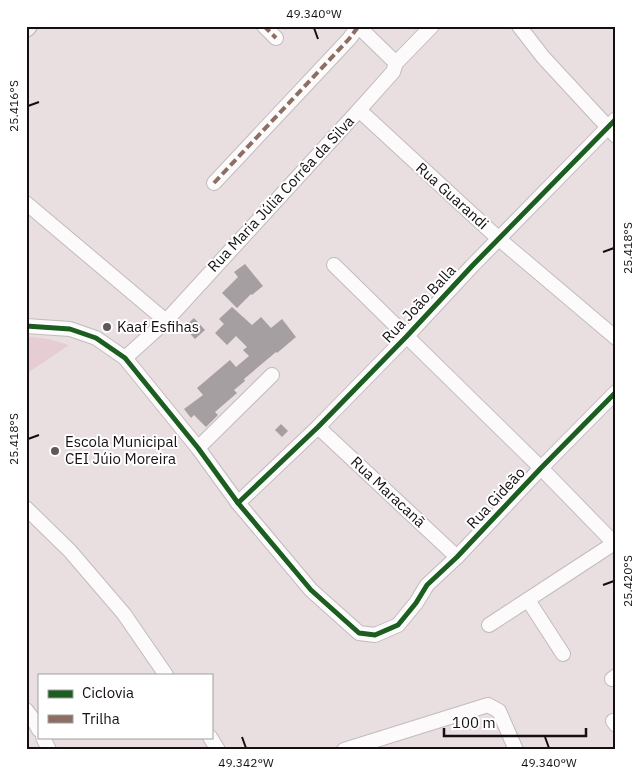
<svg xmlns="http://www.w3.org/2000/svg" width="642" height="776" viewBox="0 0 642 776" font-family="'IBM Plex Sans',sans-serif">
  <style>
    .green { fill: #e5cdd3 }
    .building { fill: #a69fa1 }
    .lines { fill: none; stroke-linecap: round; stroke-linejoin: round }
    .minor-casing { stroke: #c2bbbd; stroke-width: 16 }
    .major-casing { stroke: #afb2b7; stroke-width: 20 }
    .minor { stroke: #fcfafa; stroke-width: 14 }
    .major { stroke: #eef1f3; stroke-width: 18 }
    .quiet { stroke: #8d6e63; stroke-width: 4; stroke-dasharray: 8 4; stroke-linecap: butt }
    .cycleway-casing { stroke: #fff; stroke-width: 8 }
    .cycleway { stroke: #1b5e20; stroke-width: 5 }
    .ticks { fill: none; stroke: #150f11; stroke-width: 2 }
    .poi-dot { fill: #5f585a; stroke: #fff; stroke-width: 2 }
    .labels { text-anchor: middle; stroke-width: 4; stroke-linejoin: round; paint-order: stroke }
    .street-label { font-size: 15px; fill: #150f11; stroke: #fff }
    .poi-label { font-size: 15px; fill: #150f11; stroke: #fff; text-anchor: start }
    .neatline { fill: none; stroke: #150f11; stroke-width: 2 }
    .ticks-label { font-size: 12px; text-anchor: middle; fill: #150f11 }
  </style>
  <rect width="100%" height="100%" fill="#e9dfe1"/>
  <polygon class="green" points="26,336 48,339 69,345 26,374"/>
  <g class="building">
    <polygon points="245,264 263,286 252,295 251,294 237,308 222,293 238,277 234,272"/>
    <polygon points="232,307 252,325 261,317 271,328 282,319 296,337 277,353 276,352 244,379 245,381 234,390 237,393 215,412 218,415 206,427 194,415 191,418 184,409 203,395 197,388 230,360 236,367 249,356 243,350 247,347 236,336 227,345 215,333 224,324 219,319"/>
    <polygon points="194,318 205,330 195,339 184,327"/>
    <polygon points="281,424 288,431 282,437 275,430"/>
  </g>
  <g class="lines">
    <defs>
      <g id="minor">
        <polyline points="264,26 276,38"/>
        <polyline points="358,26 396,63"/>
        <polyline points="519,26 543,57 616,136"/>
        <polyline points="359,110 499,239 616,338"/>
        <polyline points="214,183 349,39 358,27"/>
        <polyline points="26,203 166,321"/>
        <polyline points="334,265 541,468 616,545"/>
        <polyline points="26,326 70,329 96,338 125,358 198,448 238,503 311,590 359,633 375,635 398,625 416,603 427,585 457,557 541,468 616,392"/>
        <polyline points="125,358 166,321 359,110 393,72 396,63 432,26"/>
        <polyline points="318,427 457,557"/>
        <polyline points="198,448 272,375"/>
        <polyline points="238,503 318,427 406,337 472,266 616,119"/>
        <polyline points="26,508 70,551 124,614 166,675"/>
        <polyline points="528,600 563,654"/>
        <polyline points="489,625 616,542"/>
        <polyline points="612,679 616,676"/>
        <polyline points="26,710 33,719 39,730"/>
        <polyline points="613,721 616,725"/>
        <polyline points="43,737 49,750"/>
        <polyline points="210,737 218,750"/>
        <polyline points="344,750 488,705 499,711 516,750"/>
      </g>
      <polyline id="major" points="26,28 28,26"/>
    </defs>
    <use href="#minor" class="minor-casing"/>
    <use href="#major" class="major-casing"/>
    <use href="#minor" class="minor"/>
    <use href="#major" class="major"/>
    <g class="quiet">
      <polyline points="264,26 276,38"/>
      <polyline points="214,183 349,39 358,27"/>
    </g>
    <defs>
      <g id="cycleway">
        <polyline points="26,326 70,329 96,338 125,358 198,448 238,503 311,590 359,633 375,635 398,625 416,603 427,585 457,557 541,468 616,392"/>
        <polyline points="238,503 318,427 406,337 472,266 616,119"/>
      </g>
    </defs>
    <use href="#cycleway" class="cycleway-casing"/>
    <use href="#cycleway" class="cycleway"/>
  </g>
  <path class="ticks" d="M314 28 318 39M28 106 39 102M603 252 614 248M28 439 39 435M603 585 614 581M242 737 246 748M545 737 549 748"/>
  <g class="poi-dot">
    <circle cx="107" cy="327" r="5"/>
    <circle cx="55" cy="451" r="5"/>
  </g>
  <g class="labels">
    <g class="street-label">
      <text transform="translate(281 194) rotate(-47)" y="5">Rua Maria Júlia Corrêa da Silva</text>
      <text transform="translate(452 196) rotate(42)" y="5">Rua Guarandi</text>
      <text transform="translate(419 304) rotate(-47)" y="5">Rua João Balla</text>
      <text transform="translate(388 492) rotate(43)" y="5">Rua Maracanã</text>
      <text transform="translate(496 498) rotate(-47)" y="5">Rua Gideão</text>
    </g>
    <g class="poi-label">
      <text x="117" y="332">Kaaf Esfihas</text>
      <text x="65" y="447">Escola Municipal<tspan x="65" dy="17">CEI Júio Moreira</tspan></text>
    </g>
  </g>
  <rect width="642" height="776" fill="none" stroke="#ffffff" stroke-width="55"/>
  <rect x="38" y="674" width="175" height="65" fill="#ffffff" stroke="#a19fa0"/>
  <rect x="48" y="690" width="25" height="8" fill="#1b5e20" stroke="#a19fa0"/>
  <text x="82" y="698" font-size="15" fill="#150f11">Ciclovia</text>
  <rect x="48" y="715" width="25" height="8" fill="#8d6e63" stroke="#a19fa0"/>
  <text x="82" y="724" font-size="15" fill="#150f11">Trilha</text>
  <path d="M444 728v8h142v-8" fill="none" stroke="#150f11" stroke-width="2.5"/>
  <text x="452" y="728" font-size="15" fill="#150f11" stroke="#ffffff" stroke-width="4" paint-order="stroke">100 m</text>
  <rect x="28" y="28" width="586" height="720" class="neatline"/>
  <g class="ticks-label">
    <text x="314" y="18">49.340°W</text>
    <text transform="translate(14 106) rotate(-90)" y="4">25.416°S</text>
    <text transform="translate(628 248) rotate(-90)" y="4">25.418°S</text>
    <text transform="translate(14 439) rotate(-90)" y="4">25.418°S</text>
    <text transform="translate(628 581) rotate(-90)" y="4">25.420°S</text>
    <text x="246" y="767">49.342°W</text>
    <text x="549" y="767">49.340°W</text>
  </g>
</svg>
